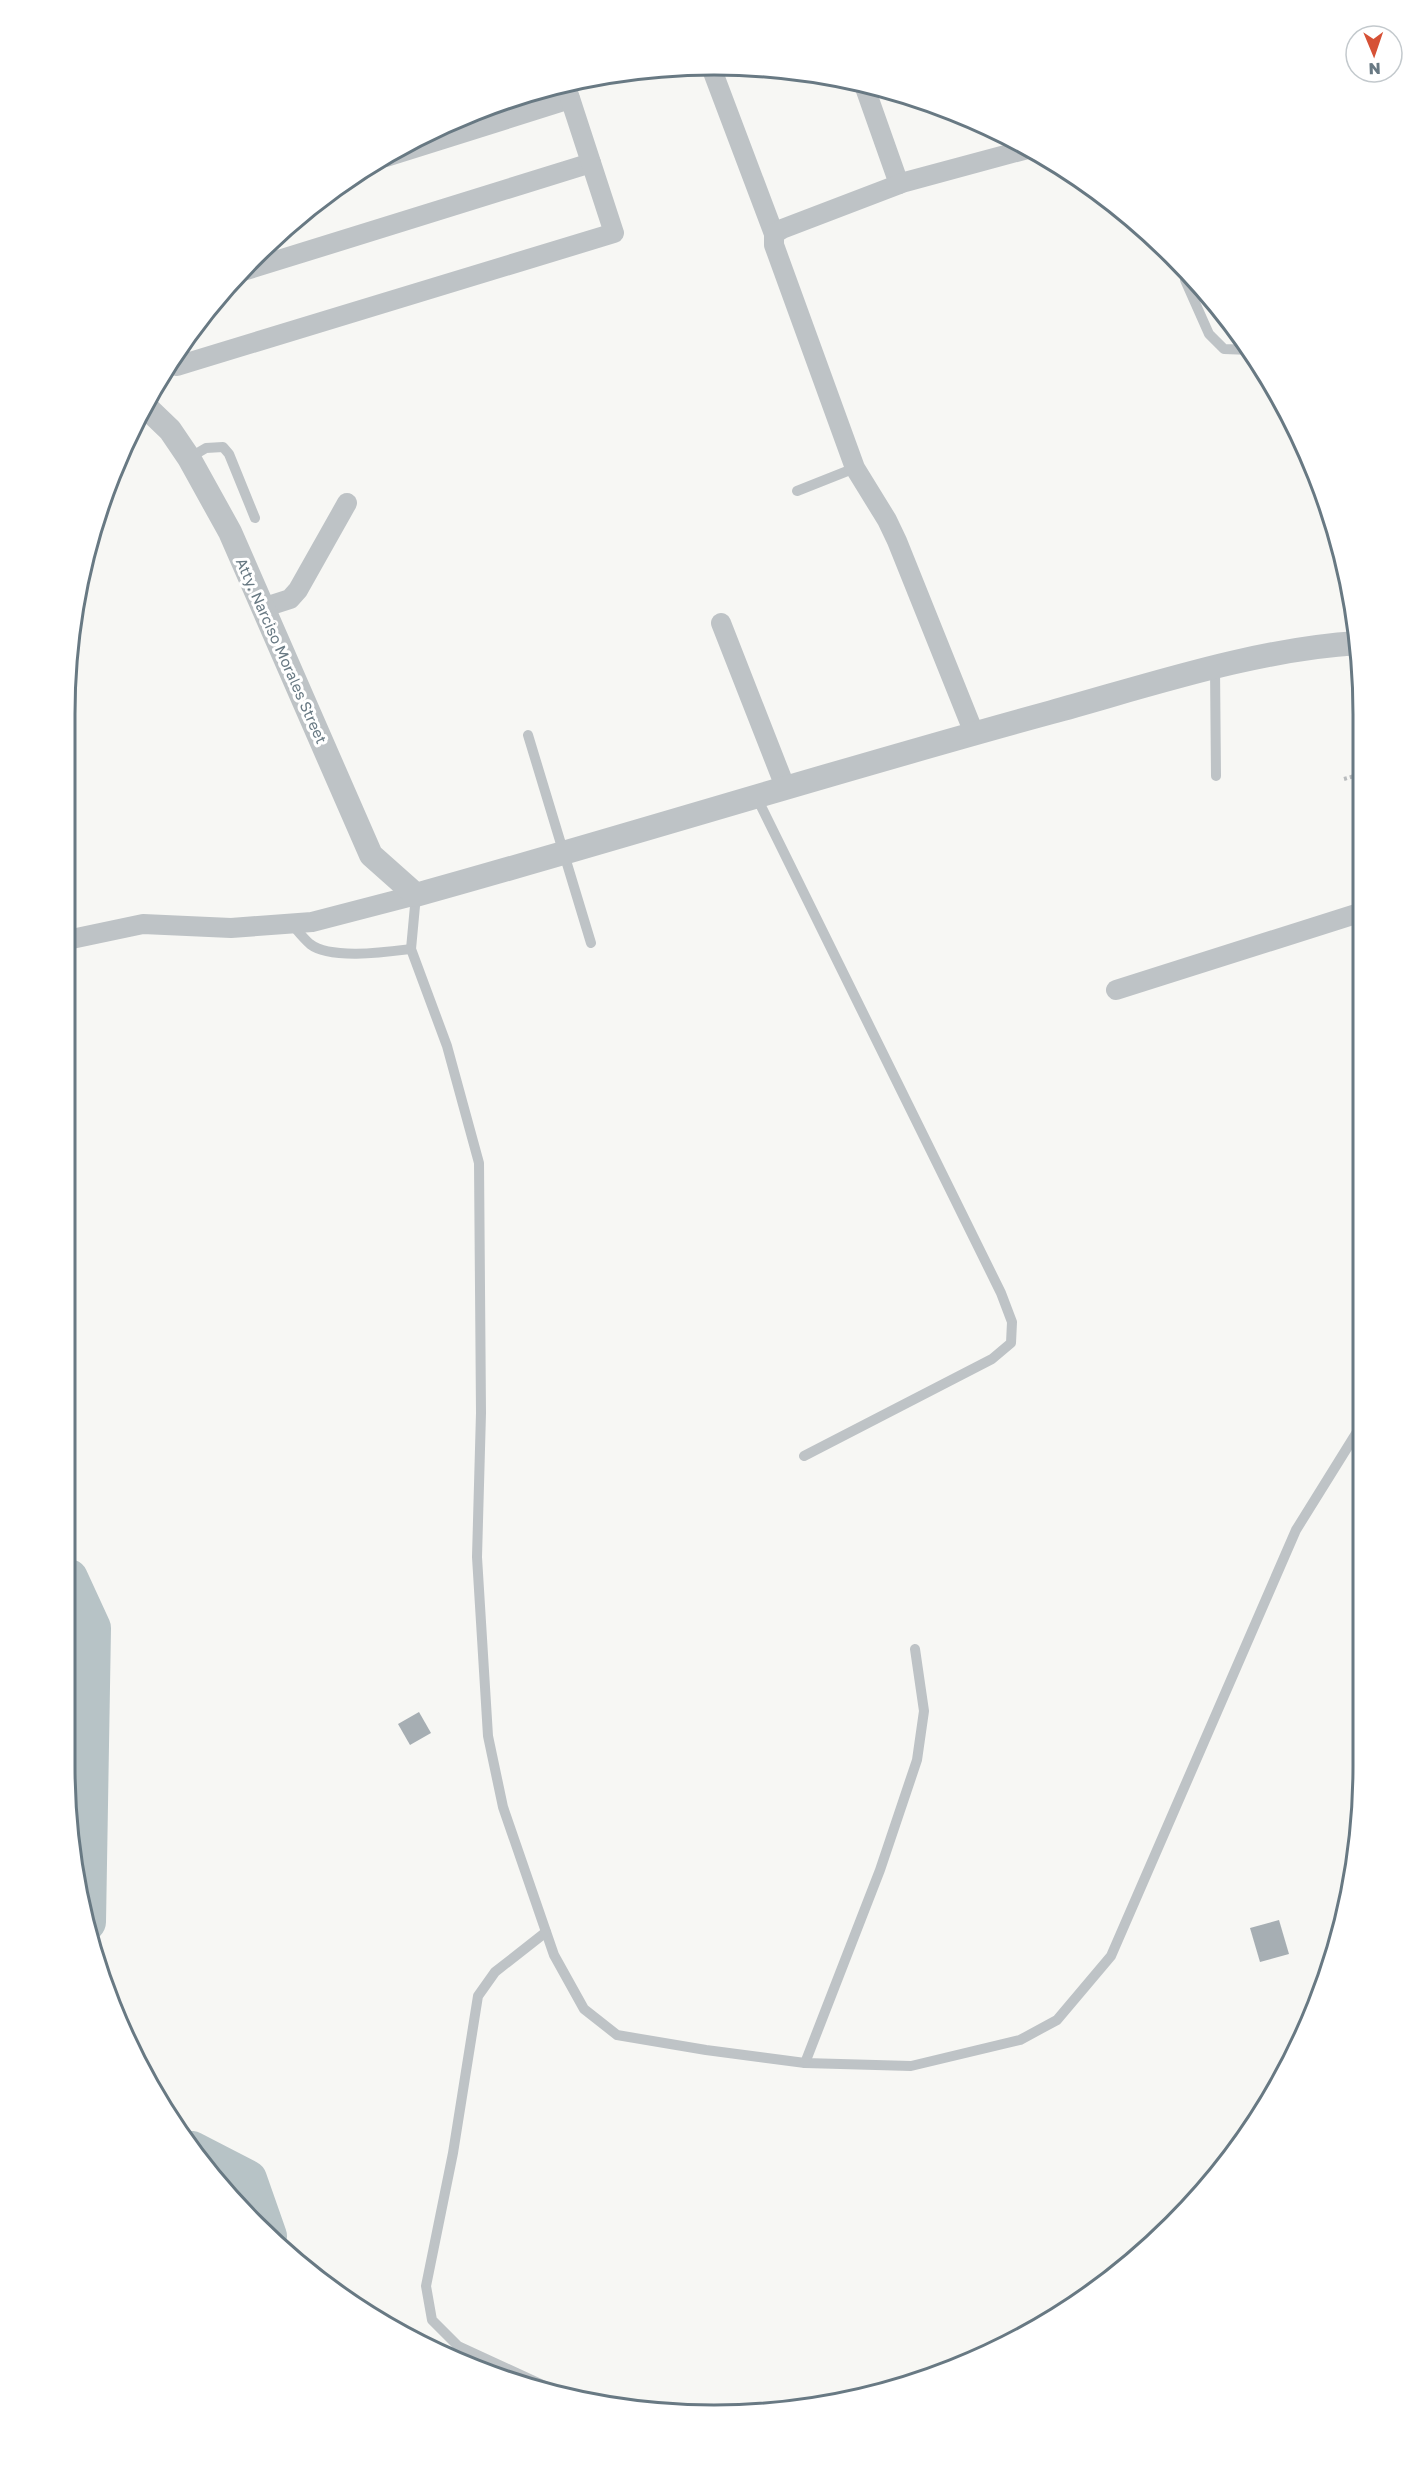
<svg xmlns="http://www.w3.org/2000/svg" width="1428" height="2480" viewBox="0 0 1428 2480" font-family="'Golos Text',sans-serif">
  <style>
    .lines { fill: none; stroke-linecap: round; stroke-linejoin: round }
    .river { stroke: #b7c3c6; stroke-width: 38 }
    .building { fill: #a6aeb3 }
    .path { stroke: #b9bcbe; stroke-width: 4; stroke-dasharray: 3 3; stroke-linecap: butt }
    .service { stroke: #bec3c6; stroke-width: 10 }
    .minor { stroke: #bec3c6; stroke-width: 20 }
    .tertiary { stroke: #bec3c6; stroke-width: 24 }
    .labels { text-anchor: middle; stroke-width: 6; stroke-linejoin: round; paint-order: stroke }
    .street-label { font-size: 15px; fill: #687983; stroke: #fff }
    .rim { fill: none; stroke: #687983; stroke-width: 3 }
  </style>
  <rect width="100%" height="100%" fill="#f7f7f4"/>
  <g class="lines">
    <g class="river">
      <polyline points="69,1578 92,1628 87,1922"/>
      <polyline points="192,2150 248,2179 268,2236"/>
    </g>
  </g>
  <g class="building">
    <polygon points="419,1712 431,1733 410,1745 398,1724"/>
    <polygon points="1279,1920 1289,1954 1260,1962 1250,1928"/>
  </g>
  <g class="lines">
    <polyline class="path" points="1344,779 1358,775"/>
    <g class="service">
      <polyline points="1185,280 1209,334 1224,349 1251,350"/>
      <polyline points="189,458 206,448 223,447 229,454 255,518"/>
      <polyline points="797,491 855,468"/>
      <polyline points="1215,668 1216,776"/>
      <polyline points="528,735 591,943"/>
      <polyline points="757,798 1001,1293 1012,1322 1011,1343 992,1359 804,1456"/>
      <polyline points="416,895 411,949 447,1046 479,1163 481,1413 477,1557 488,1736 503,1807 554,1955 584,2009 617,2035 706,2050 805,2063 911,2066 1020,2040 1057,2020 1111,1956 1296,1530 1357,1432 1361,1430"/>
      <path d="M291 923C297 930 303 938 310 944 330 960 387 952 411 949"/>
      <polyline points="546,1932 495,1972 478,1996 453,2153 426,2286 432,2320 458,2346 571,2398"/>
      <polyline points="805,2063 880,1870 917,1760 924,1711 915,1649"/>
    </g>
    <g class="minor">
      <polyline points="711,67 774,234"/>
      <polyline points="864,85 899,184"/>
      <polyline points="386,157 570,99"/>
      <polyline points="240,272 591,163"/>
      <polyline points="169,364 177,366 190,362 614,233 565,83"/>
      <polyline points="262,608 290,599 298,590 347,503"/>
      <polyline points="721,623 786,789"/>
      <polyline points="974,733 897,541 887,520 855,468 774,245 774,234 782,229 905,182 1031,148"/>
      <polyline points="67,940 143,924 231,928 312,922 416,895"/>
      <polyline points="1116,990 1359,913"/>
    </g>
    <path class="tertiary" d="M145 406 170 430 189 458 230 532 371 855 416 895C628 836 839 770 1052 712 1150 685 1257 649 1358 643"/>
  </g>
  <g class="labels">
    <g class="street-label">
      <text transform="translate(281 651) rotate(66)" y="5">Atty. Narciso Morales Street</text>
    </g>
  </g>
  <path d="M0 0H1428V2480H0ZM714 75H714A639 639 0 0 1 1353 714V1766A639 639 0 0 1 714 2405H714A639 639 0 0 1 75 1766V714A639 639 0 0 1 714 75Z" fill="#fff" fill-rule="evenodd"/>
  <path class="rim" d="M714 75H714A639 639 0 0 1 1353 714V1766A639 639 0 0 1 714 2405H714A639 639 0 0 1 75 1766V714A639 639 0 0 1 714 75Z"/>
  <g transform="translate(1374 54) rotate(178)"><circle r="28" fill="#ffffff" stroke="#c3c9cd" stroke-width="1.5"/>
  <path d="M0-4.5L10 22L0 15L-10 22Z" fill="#d65136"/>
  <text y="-9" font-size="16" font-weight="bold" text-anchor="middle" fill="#687983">N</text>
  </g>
</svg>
